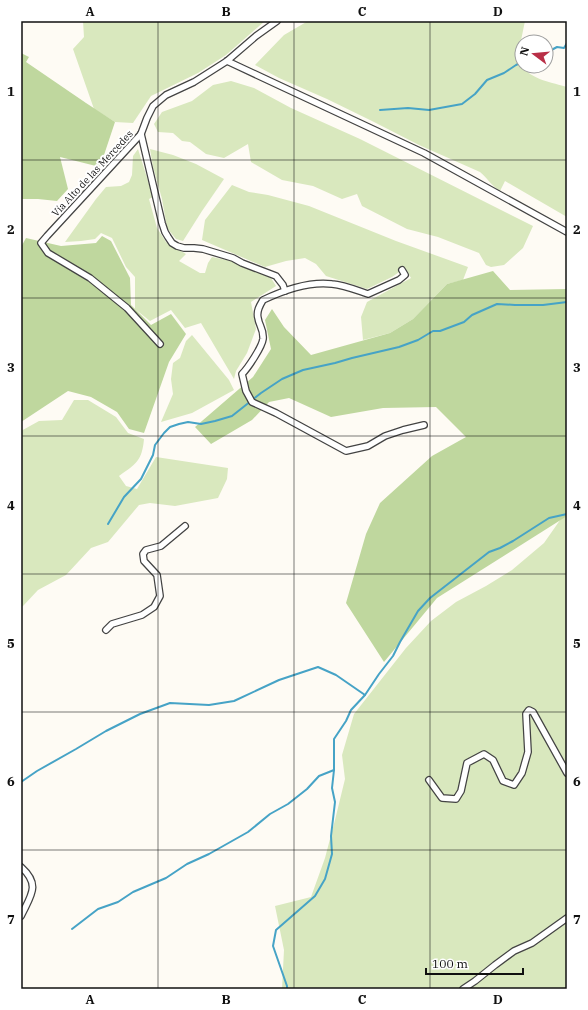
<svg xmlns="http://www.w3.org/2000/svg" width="588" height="1010" viewBox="0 0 588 1010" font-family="'IBM Plex Serif',serif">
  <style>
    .green { fill: #d9e8be }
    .forest { fill: #bfd79e }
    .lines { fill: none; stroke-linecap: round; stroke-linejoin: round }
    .stream { stroke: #46a3c6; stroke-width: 2 }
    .street-casing { stroke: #434343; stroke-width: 8 }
    .street { stroke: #fff; stroke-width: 5.5 }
    .grid { fill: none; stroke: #101010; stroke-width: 1; stroke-opacity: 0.55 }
    .labels { text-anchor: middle; stroke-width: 4; stroke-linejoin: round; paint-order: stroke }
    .street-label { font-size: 10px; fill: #101010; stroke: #fff }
    .neatline { fill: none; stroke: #101010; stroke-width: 1.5 }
    .grid-label { font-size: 13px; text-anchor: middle; font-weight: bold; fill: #101010 }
  </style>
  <rect width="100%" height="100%" fill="#fefbf4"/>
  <g class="green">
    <polygon points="83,21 265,21 226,55 198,73 151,96 133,123 115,122 94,109 73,49 84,37"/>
    <path d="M308 21H525L518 55 522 64V66H523C529 79 554 83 567 87V217L505 181 500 191C491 185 488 179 480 172L419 145 374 122 327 99 279 78 255 65 284 35Z"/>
    <polygon points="231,81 254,88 291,108 360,139 533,226 523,248 504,265 491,267 486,265 479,253 461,246 438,237 407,229 362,206 357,194 342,199 313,186 282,180 251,162 248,144 224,158 206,154 190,142 182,141 173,133 158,132 154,124 162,112 192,101 213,85"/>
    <polygon points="138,149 153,197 149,199 157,228 166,242 186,254 179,261 200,273 205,273 208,263 212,257 232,261 271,278 276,286 251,302 256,329 247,353 236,371 234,379 201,323 185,328 171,310 150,321 135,309 135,277 126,267 112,238 101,233 95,239 81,241 65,242 96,199 106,187 121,186 129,182 132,175 133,156"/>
    <polygon points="150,149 173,155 196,164 224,179 202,211 183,241 176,239 167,228 162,199 153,167"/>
    <polygon points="232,185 249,192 268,195 309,206 396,241 468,267 463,280 447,284 413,319 390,333 363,340 361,317 367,302 411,278 405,268 392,277 367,289 326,276 316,264 305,258 286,261 265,267 202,240 205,220"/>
    <polygon points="192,335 229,380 234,390 192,413 161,422 173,394 171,379 173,363 180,358 186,341"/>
    <path d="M74 400H88L116 417 128 433 144 439C142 461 136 464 119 476L126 486 137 489 156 457 228 468 227 479 218 498 175 506 150 503 139 505 108 542 91 548 66 575 38 590 23 606 21 607V431L39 421 62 420Z"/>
    <polygon points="565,513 567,513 567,989 282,989 284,950 275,906 311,897 325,858 335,820 345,779 342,755 354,714 406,648 431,621 456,602 486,586 512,570 544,543"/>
  </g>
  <g class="forest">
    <polygon points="21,53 29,57 26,62 86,103 115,122 100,167 60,157 68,189 57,201 38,199 21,199"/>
    <polygon points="102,236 111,241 130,278 131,305 151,325 171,314 186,334 169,362 144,433 129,429 117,412 91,397 68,391 21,422 21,247 26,238 61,246 96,243"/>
    <polygon points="493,271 510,290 567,289 567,516 437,598 384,662 346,603 366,534 380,503 432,456 466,437 436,407 383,408 331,417 289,398 269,402 252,420 211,444 195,427 253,377 271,349 265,320 272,309 284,327 311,355 390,333 413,319 447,284"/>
  </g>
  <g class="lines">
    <g class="stream">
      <polyline points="546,53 557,47 564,48 567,43"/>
      <polyline points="380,110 408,108 429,110 462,104 475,94 487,80 504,73 516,65 522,62"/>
      <polyline points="108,524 124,497 141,479 153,455 155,445 164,433 170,427 179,424 188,422 201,424 215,421 232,416 261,393 282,379 303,370 335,363 352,358 399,347 418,340 433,331 440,331 464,322 472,315 497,304 515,305 543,305 567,302"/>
      <polyline points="21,782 37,771 76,749 106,731 140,714 170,703 209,705 234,701 279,680 318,667 336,675 365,695"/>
      <polyline points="72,929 98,909 118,902 133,892 166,878 187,864 209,854 248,832 270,814 288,804 307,789 319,776 334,770"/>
      <polyline points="287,989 287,986 273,946 276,930 315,896 325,879 332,854 331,836 335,802 332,788 334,770 334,739 346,721 351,710 365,695 379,674 393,656 400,642 418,611 430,598 489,552 500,548 513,541 549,518 567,514"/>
    </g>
    <defs>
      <g id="street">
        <polyline points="227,61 424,153 567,232"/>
        <polyline points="141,134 162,223 165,232 168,237 172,243 177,246 184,248 194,248 203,249 233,258 242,263 276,276 283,285 285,291"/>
        <path d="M402 270 405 275 399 280 368 294C356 290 344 285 332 284 308 281 284 290 263 300 260 305 256 311 258 318 259 326 264 329 263 339 262 347 248 368 242 374L246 391 252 402 276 413 346 451 368 446 385 436 403 430 424 425"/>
        <polyline points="160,344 127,308 90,278 48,253 41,243 47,236 141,134 147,118 153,106 166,95 194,82 227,61 256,36 277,21"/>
        <polyline points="106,630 112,624 142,615 154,607 160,596 157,575 144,561 143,554 146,550 161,546 185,526"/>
        <polyline points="429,780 442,798 456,799 461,791 467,763 484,754 493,760 503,781 514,785 522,773 528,752 526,714 529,710 533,712 567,773"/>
        <path d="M21 867C41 885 31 895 21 916"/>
        <polyline points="463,989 475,981 495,965 514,951 532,943 567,918"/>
      </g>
    </defs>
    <use href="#street" class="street-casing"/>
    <use href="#street" class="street"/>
  </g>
  <path class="grid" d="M158 21V989M294 21V989M430 21V989M21 160H567M21 298H567M21 436H567M21 574H567M21 712H567M21 850H567"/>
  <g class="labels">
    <g class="street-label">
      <text transform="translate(92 173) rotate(-47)" y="4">Vía Alto de las Mercedes</text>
    </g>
  </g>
  <rect width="588" height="1010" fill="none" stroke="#ffffff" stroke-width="44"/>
  <g transform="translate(534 54) rotate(286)"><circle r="19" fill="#ffffff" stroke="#9f9f9f"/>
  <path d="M0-3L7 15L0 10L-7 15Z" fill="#b92f47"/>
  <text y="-6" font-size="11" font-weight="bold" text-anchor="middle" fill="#101010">N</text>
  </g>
  <path d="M426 968v6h97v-6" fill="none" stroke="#101010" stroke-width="2"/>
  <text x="432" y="968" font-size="12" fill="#101010" stroke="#ffffff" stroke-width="3" paint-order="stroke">100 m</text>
  <rect x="22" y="22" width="544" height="966" class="neatline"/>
  <g class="grid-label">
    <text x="90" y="16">A</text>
    <text x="226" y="16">B</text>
    <text x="362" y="16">C</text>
    <text x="498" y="16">D</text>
    <text x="11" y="96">1</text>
    <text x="577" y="96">1</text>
    <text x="11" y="234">2</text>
    <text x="577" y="234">2</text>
    <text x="11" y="372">3</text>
    <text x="577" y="372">3</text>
    <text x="11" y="510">4</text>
    <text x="577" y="510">4</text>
    <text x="11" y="648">5</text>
    <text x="577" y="648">5</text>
    <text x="11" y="786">6</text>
    <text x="577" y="786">6</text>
    <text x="11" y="924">7</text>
    <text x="577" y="924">7</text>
    <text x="90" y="1004">A</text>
    <text x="226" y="1004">B</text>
    <text x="362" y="1004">C</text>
    <text x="498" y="1004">D</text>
  </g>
</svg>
